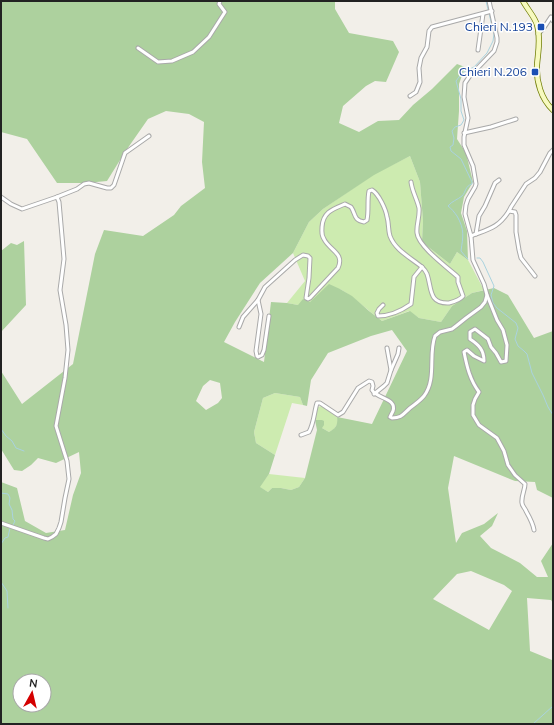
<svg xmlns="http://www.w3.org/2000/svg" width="554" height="725" viewBox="0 0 554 725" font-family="Mulish,sans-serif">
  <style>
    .grass { fill: #cdebb0 }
    .forest { fill: #add19e; fill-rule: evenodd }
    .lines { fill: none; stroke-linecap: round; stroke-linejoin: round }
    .stream { stroke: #aad3df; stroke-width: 1 }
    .minor-casing { stroke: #a9a9a9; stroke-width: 5 }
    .secondary-casing { stroke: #707d05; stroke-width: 6 }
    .minor { stroke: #fff; stroke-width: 3 }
    .secondary { stroke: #f7fabf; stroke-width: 4.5 }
    .transit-dot { fill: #1a4fb4; stroke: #fff; stroke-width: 1.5 }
    .labels { text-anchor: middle; stroke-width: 3; stroke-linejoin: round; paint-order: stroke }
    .transit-label { font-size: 12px; fill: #164399; stroke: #fff; text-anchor: end }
  </style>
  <rect width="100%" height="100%" fill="#f2efe9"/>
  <g class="grass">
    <path d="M410 156 420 182 423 221 422 242 450 264 457 252 468 260 484 290 472 293 452 306 441 322 419 318 409 311 382 321C368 311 356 298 340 289L310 302 298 305 287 303 305 281 293 253 309 222 323 209 374 174Z"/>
    <polygon points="275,393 300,397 303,405 292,403 275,455 256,443 254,432 263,398"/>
    <polygon points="322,406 337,417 338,423 334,429 329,432 322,428 322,420 315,420 317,407"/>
    <polygon points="269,474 305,478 299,487 291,490 281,488 272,488 268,492 259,487"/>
  </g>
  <g class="forest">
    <path d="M1 1H335V9L349 33 393 41 399 52 386 82 375 81 366 86 343 106 339 123 359 132 378 121 399 120 413 105 432 89 457 64 465 67 459 84V111L457 139 466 153 473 182 464 197 461 213 467 231 468 260 457 252 450 264 422 242 423 221 420 182 410 156 374 175 323 209 309 222 293 253 260 283 235 322 224 342 264 362 271 302 287 303 298 305 303 299 310 302 329 284 340 289 352 296 360 303 369 311 382 321 410 311 419 318 441 322 452 306 472 293 494 288 508 295 534 338 553 331V498L537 490 535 482 515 481 454 456 448 488 456 543 462 533 484 524 498 513 492 526 480 536 491 548 520 563 537 577H548L541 561 553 543V603L551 600 527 598 530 651 552 660H553V724H1V482L17 488 25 521 46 533 65 530 73 495 81 473 79 452 56 463 38 458 31 465 22 471 14 470 1 449V371L22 404 73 364 95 254 104 230 143 236 174 215 181 206 205 188 202 162 204 122 189 114 166 111 148 119 125 152 107 181 86 183H57L27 139 1 132ZM392 330 407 351 372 424 337 417C338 425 336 428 329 432L322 428 324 425V421L322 420H315L317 430 305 478 299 487 291 490 281 488H272L268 492 260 487 269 474 275 455 256 443 254 432 263 398 275 393 300 397 303 405 307 406 311 380 328 353 371 336ZM210 380 220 383 222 398 218 403 206 410 196 401 203 386ZM471 571 504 585 512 591 489 630 433 599 457 574ZM20 681H44V705H20Z"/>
    <polygon points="24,241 26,305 1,332 1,251 11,243 17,245"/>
  </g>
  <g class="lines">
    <g class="stream">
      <polyline points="477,258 480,258 483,262 494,286 491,295 493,303 497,308 516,323 518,328 515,339 518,346 524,351 527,354 532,373 543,395 548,407 553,415"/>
      <path d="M468 259 466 257 461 251C463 236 465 230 457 216 454 212 452 209 448 206 452 201 457 200 462 196 466 192 465 186 472 184V182L461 159 451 151 450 147 453 145 454 138 452 131 455 127 461 125 464 120 461 111V99L456 81 462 73 474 67 487 53 493 41 494 34 486 1"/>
      <polyline points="1,429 6,436 12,441 16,448 24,451"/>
      <polyline points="1,493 8,494 10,498 9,504 12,510 13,519 15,521 13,525"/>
      <polyline points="1,544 5,538 8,537 10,528"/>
      <polyline points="1,582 7,591 8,608"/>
      <polyline points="533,724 553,706"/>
    </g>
    <defs>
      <g id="minor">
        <path d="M489 1 497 38V42L494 51 469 77 465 83 464 97 468 118 464 137V145L473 166 476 184 475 187 468 199 466 205 465 214 471 236 473 260 484 284 487 295 497 320 503 330 507 345 506 361 501 362 496 353 491 347 488 339 475 329 470 332V339C479 345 484 350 484 361L474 356 467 350 464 352C467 367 470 380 479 392L475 399 473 405V415L479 425 497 438 504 451 508 465 515 475 525 484C525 490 521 496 522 503 522 506 525 508 526 511 530 518 533 523 534 530"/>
        <polyline points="538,34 543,29 551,17 553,21"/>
        <polyline points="138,48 158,62 172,61 193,52 209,37 225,12 219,4 220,1"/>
        <polyline points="478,50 483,14"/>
        <polyline points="410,96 416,92 420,82 419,68 421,58 427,47 429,31 432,27 492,11"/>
        <polyline points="464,133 491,127 516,119"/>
        <polyline points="1,197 11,204 22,209 57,197 59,202 64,259 60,290 66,325 68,350 65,378 56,426 67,461 69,479 65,498 61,522 59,528 56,534 52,537 48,539 44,538 1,523"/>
        <polyline points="57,197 77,189 84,184 89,183 107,188 111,188 114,185 125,153 149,136"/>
        <polyline points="509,211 511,207 526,184 535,178 540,172 550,153 553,150"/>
        <polyline points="476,234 479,216 485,206 495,183 499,180"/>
        <path d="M471 236C489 229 498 228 509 211L515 212 516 215V232L519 250 521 258 535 276"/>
        <path d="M383 305 379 309 377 313 378 316C391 316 401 311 411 304L414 277 422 267C424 269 426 271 427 274 432 288 428 304 449 303 453 302 460 300 463 296L458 282V277C448 268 418 246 417 233 416 225 420 217 419 208 417 199 412 191 411 182"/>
        <path d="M269 316 264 350 262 355 258 357 257 356 256 351 261 314 258 300 265 287 295 260 303 255 308 256 310 258 309 278 306 298 308 299 310 298 338 268C345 253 329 250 324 239 321 235 322 231 322 227 323 212 333 209 345 204 347 205 349 206 351 207 356 214 353 220 364 222L367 220C369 210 367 201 369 191L372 190C379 194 386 210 387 217 389 223 388 230 390 236 395 250 411 258 422 267"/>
        <polyline points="239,327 243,317 258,300"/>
        <polyline points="387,348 391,370"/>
        <polyline points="374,394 384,386 387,383 391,370 398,354 399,348"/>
        <path d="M301 435 309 432C314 423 314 413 317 403H320L338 415 343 412 358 388 369 381 372 382 373 386 372 390C377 399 397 398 393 411 392 413 391 415 390 417L392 418C402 418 403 414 410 408 415 404 420 401 424 396 437 379 428 355 435 336L440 332 452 329 456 326 466 318 481 307 485 302 487 295"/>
      </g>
      <path id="secondary" d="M523 1C527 9 535 17 537 25 541 39 538 52 537 65 536 81 541 99 553 110"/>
    </defs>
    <use href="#minor" class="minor-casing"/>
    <use href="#secondary" class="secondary-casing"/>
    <use href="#minor" class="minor"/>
    <use href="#secondary" class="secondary"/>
  </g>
  <g class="transit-dot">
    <rect x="537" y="23" width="8" height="8" rx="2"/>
    <rect x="531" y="68" width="8" height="8" rx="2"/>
  </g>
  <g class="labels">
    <g class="transit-label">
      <text x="533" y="31">Chieri N.193</text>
      <text x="527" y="76">Chieri N.206</text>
    </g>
  </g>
  <rect width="554" height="725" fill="none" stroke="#222222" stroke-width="4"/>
  <g transform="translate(32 693) rotate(8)"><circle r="19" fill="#ffffff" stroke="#a7a7a7"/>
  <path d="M0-3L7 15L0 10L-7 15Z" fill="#d40000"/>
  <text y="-6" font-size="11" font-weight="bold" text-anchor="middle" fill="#222222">N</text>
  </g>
</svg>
